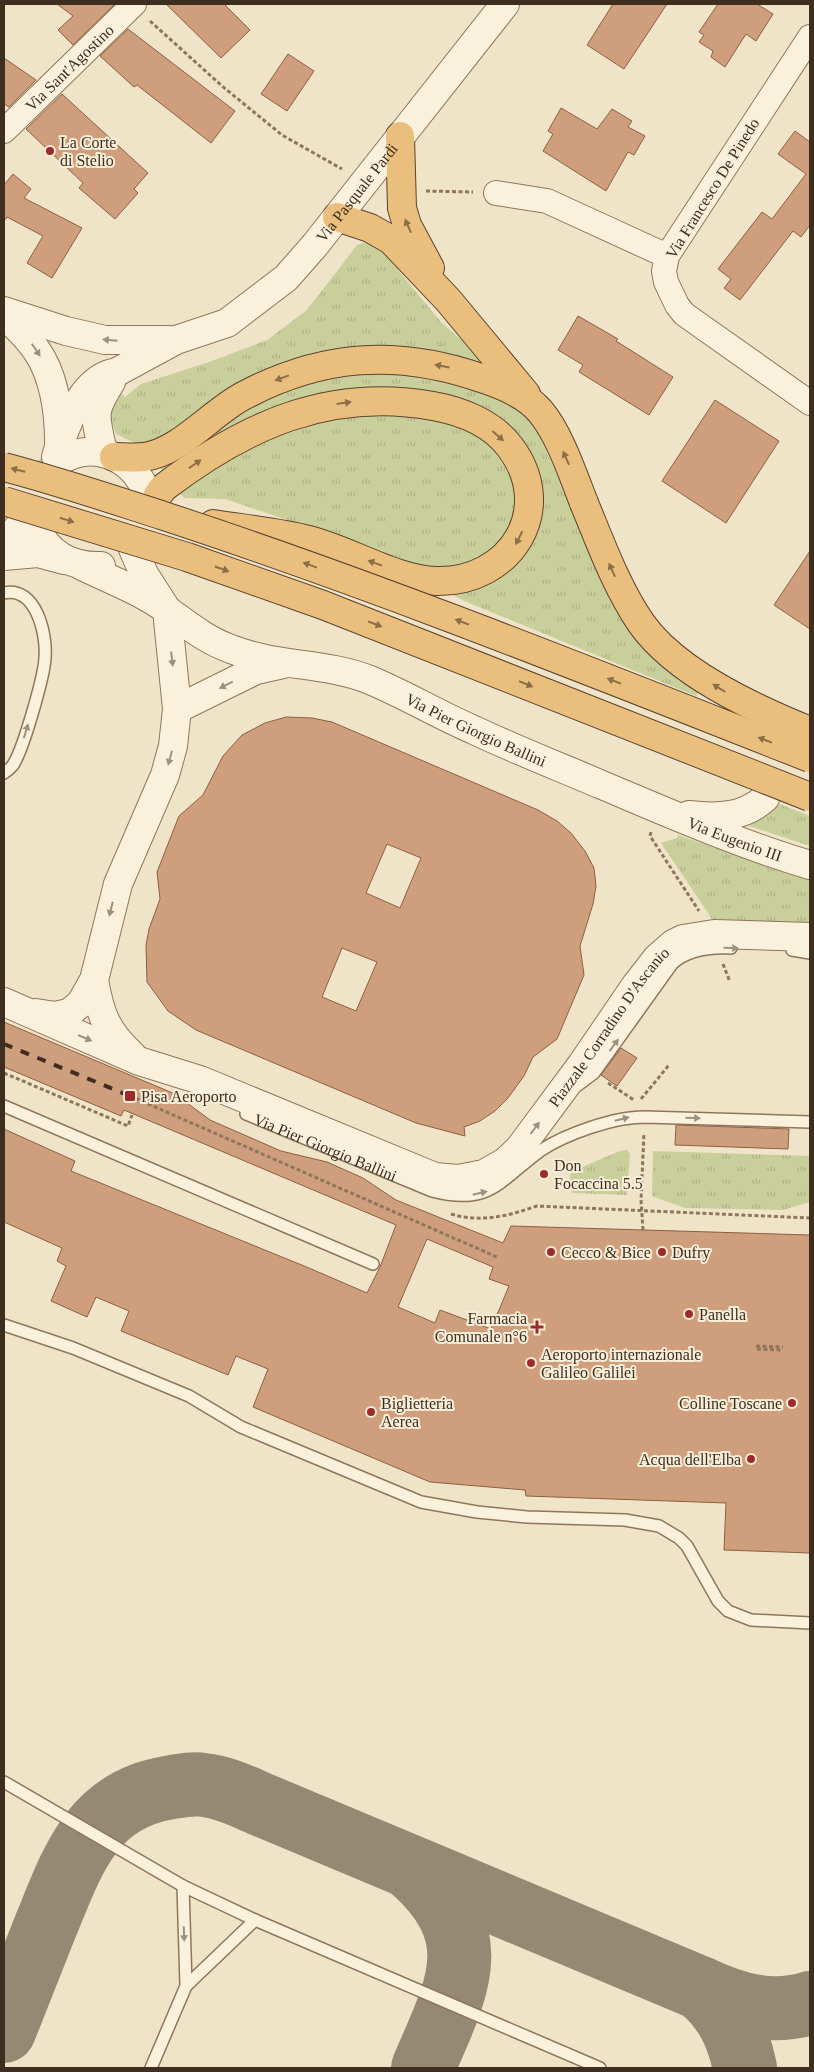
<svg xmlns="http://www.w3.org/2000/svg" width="814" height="2072" viewBox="0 0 814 2072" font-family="'Times New Roman',serif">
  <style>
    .grass { fill: url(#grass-tufts) }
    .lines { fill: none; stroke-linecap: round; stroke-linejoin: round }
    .taxiway { stroke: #968974; stroke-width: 64 }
    .building { fill: #cf9f7d; stroke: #8d5f41; fill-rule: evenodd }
    .tertiary-tunnel { stroke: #ccc0a6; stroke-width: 28; stroke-dasharray: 28 14; stroke-linecap: butt }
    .service-casing { stroke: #8d765c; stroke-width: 14 }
    .minor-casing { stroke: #8d765c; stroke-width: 26 }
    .tertiary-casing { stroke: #8d765c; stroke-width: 30 }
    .trunk-casing { stroke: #5b4430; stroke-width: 30 }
    .path { stroke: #8d765c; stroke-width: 3; stroke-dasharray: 4 2.5; stroke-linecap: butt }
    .service { stroke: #faf1dc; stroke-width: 11 }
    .minor { stroke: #faf1dc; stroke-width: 24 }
    .tertiary { stroke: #faf1dc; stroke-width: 28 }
    .trunk { stroke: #eabe7c; stroke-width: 28 }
    .rail { stroke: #3d2e20; stroke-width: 4; stroke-dasharray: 9 9; stroke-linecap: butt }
    .trunk-bridge-casing { stroke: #5b4430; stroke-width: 30; stroke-linecap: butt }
    .trunk-bridge { stroke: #eabe7c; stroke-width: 28 }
    .oneway { fill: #8b6f49 }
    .oneway2 { fill: #9c907e }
    .poi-dot { fill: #9e2a2b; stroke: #f7eed8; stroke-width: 2 }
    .labels { text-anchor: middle; stroke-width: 4; stroke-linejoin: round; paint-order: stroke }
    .street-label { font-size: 16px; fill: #3d2e20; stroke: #f7eed8 }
    .poi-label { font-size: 16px; fill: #3d2e20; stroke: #f7eed8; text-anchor: start }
  </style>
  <defs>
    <pattern id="grass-tufts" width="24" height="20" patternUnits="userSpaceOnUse" patternTransform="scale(1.25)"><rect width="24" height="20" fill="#c9cf9b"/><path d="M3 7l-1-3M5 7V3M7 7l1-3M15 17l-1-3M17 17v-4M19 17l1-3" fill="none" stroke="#aeb285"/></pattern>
  </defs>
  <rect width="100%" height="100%" fill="#f0e4c8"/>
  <g class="grass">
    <polygon points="365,242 379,247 441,322 483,359 510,390 539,436 555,470 618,612 644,647 699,691 696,696 464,601 372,549 225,499 184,498 143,447 116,434 108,413 118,390 125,397 141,384 209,362 267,340 307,310 357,245"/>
    <polygon points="777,803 810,816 810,846 749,826 763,817"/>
    <polygon points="678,835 810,881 810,930 718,928 661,843 677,838"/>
    <polygon points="627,1150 630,1154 627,1195 572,1193 570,1175 573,1171 620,1151"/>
    <polygon points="653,1151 810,1156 810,1202 783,1210 685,1208 652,1196"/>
  </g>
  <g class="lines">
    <g class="taxiway">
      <path d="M413 1870C489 1938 456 1990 423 2068"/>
      <path d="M700 1988C736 2005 771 2015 810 2003"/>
      <path d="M4 2031C18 1995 32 1960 46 1925 72 1862 91 1801 167 1788 179 1786 192 1783 204 1785 225 1787 246 1798 265 1806L700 1988C727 2010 738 2035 745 2068"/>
    </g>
  </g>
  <g class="building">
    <polygon points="57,4 115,4 73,45 58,30 73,16"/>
    <polygon points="166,4 224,4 250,30 221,58"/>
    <polygon points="613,4 667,4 624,69 587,45"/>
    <polygon points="718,4 757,4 773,14 756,41 746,34 725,67 711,57 713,51 699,42 704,35 699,32"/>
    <polygon points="128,29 235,111 211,143 137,85 134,87 100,56"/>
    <polygon points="288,54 314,71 287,111 261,94"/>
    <polygon points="4,58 36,80 9,107 4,104"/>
    <polygon points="62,94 148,173 134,189 138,193 115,219 79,188 83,183 26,129"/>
    <polygon points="561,108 597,129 612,109 632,121 628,127 645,136 634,155 628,152 606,191 543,151 553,134 548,131"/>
    <polygon points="795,131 810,142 810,225 801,237 793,231 740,300 724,288 731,279 718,269 762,212 772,219 806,174 778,154"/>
    <polygon points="13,174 31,189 24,198 82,228 52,278 27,263 43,236 7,217 4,221 4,185"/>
    <polygon points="578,316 618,339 616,341 673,377 649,415 579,372 583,365 558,350"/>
    <polygon points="715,400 779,441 726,523 662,481"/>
    <polygon points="810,551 810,629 774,605"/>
    <path d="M286 717 312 718 332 722 538 810 557 821 571 833 585 851 594 868 596 886 593 904 580 946 584 975 557 1039 533 1057 524 1076 508 1098 495 1111 480 1121 464 1127 465 1136 416 1123 196 1030 168 1011 147 982 146 945 149 929 160 899 157 872 179 816 203 795 223 756 242 735 265 723ZM387 844 421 858 400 908 366 893ZM342 948 377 962 356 1011 322 997Z"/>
    <path d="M4 1022 175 1094 210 1120 281 1151 327 1162 363 1178 396 1200 503 1243 511 1226 810 1235V1553L724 1550 726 1503 526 1496 525 1490 430 1482 253 1407 268 1369 236 1356 228 1375 121 1331 129 1311 96 1297 87 1317 51 1301 66 1266 57 1261 62 1248 4 1222V1129L75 1161 71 1171 309 1268 367 1293 380 1267 396 1225 124 1110 121 1116 4 1067ZM427 1239 493 1267 489 1279 509 1286 491 1329 440 1310 435 1323 398 1307Z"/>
    <polygon points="621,1048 637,1058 617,1086 601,1075"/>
    <polygon points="676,1125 789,1129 788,1149 675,1145"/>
  </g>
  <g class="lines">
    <g class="tertiary-tunnel">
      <path d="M36 528C31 502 36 479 58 462"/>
      <polyline points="765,798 807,732"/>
    </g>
    <defs>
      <g id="service">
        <path d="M4 593C36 586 47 634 45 658 44 677 23 750 13 765 10 769 7 771 4 773"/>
        <polyline points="792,950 810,953"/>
        <path d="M578 1085 594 1073 672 964C688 949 710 947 731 948"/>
        <polyline points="4,1106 373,1264"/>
        <path id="s1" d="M246 1114 432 1191C490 1206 499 1181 540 1151 565 1134 614 1117 644 1117L810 1122"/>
        <polyline points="4,1325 73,1348 189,1396 241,1427 421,1502 477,1512 527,1517 625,1520 659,1526 679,1538 687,1546 718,1601 728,1611 751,1620 810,1623"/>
        <polyline points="4,1782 183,1886 255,1920 600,2068"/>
        <polyline points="183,1886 186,1986"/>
        <polyline points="151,2068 186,1986 255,1920"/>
      </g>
      <g id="minor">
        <polyline points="810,37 667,256 664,271 666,282 677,305 684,314 810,403"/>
        <path id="s2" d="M4 131 134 4"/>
        <polyline points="496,193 547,201 667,256"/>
      </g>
      <g id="tertiary">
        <polyline points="4,311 66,331 105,340 169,340"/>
        <path d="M4 314C15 326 28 337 37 351 54 376 59 412 59 441"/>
        <path d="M103 453C96 416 90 415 111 382"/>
        <path id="s3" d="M56 457C64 428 82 377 117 372L176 340 227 323 286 278 315 245 505 4"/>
        <path d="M58 462C92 440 131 455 146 491"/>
        <path d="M36 528C49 555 72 567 101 566"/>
        <polyline points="4,545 20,525"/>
        <polyline points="4,556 38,553 64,560"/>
        <path id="s4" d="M82 566C111 580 141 591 167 610 188 625 206 640 231 649 276 667 325 662 370 680 406 695 439 715 474 730 516 750 560 767 602 785 671 814 739 844 810 865"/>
        <polyline points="177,709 256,670 283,664"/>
        <path d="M689 815C717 818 743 818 765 798"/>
        <path d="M94 980C100 1014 106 1031 132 1055"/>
        <path id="s5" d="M4 1002 139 1061 200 1080 435 1177 458 1179 484 1174 505 1162 519 1149 582 1064 636 985 657 958 673 944 683 939 714 934 810 937"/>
        <polyline points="36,1013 55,1016 69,1013 81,1003 94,980 118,884 165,775 173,746 177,709 167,610 144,574 133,549"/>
      </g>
      <g id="trunk">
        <polyline points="400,136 402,208 407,225 430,268"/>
        <polyline points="337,217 370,228 391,240 448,300 526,394"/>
        <path d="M114 457C124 457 135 458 144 457 180 452 211 413 243 396 322 354 397 349 481 378 500 384 526 395 540 411 559 433 573 475 584 503"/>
        <path d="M158 495 163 488C244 426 329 387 433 406 461 411 492 423 510 447 557 509 511 583 436 581 396 580 349 550 309 540 278 532 245 529 213 524"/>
      </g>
    </defs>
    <use href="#service" class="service-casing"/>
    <use href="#minor" class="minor-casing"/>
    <use href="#tertiary" class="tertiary-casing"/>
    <use href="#trunk" class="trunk-casing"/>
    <g class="path">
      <polyline points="150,21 222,86 282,135 342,169"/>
      <polyline points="426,191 473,192"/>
      <polyline points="651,832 650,836 699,911"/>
      <polyline points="723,964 730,982"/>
      <polyline points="4,1073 128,1126 132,1115"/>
      <polyline points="608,1083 634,1100"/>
      <polyline points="130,1096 497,1257"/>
      <polyline points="641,1099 669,1065"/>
      <path d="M451 1214C481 1223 508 1216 537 1206L810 1218"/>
      <polyline points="643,1230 641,1200 644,1133"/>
      <polyline points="756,1346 783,1347"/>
      <polyline points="757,1349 783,1350"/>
    </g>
    <use href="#service" class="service"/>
    <use href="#minor" class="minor"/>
    <use href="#tertiary" class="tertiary"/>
    <use href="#trunk" class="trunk"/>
    <polyline class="rail" points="4,1044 130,1096"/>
    <defs>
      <g id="trunk-bridge">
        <path d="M4 467C58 481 111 499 164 516 383 588 596 674 810 758"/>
        <polyline points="4,501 187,557 323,605 810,797"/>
        <path d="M584 503C601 544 616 586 641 623 676 673 755 709 810 731"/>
      </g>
    </defs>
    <use href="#trunk-bridge" class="trunk-bridge-casing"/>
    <use href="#trunk-bridge" class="trunk-bridge"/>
  </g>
  <defs><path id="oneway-solid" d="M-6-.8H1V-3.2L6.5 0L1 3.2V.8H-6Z" transform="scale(1.25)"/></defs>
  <g class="oneway">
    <use href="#oneway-solid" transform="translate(408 226) rotate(-114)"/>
    <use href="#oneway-solid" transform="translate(442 366) rotate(-169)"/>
    <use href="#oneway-solid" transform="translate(282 378) rotate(160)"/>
    <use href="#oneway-solid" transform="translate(344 403) rotate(-8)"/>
    <use href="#oneway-solid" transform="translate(498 436) rotate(41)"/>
    <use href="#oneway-solid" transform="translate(566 458) rotate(-114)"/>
    <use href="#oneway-solid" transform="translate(195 464) rotate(-35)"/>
    <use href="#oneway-solid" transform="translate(18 470) rotate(-166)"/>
    <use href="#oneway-solid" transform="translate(67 520) rotate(18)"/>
    <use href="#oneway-solid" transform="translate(519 538) rotate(117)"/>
    <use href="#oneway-solid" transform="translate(375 563) rotate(-160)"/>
    <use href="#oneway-solid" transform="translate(310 565) rotate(-160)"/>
    <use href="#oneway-solid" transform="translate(222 569) rotate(19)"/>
    <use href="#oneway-solid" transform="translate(612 570) rotate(-114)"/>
    <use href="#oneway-solid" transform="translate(462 622) rotate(-159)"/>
    <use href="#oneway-solid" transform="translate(375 624) rotate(21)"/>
    <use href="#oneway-solid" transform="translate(614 681) rotate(-159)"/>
    <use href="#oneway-solid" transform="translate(526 684) rotate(22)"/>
    <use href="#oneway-solid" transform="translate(719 688) rotate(-148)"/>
    <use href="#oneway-solid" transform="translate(765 740) rotate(-159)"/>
  </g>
  <g class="oneway2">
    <use href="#oneway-solid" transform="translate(110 340) rotate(-175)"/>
    <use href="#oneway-solid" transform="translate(36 350) rotate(56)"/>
    <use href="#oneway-solid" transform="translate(172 659) rotate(83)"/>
    <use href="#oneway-solid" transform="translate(226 685) rotate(153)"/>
    <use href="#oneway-solid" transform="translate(26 731) rotate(-73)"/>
    <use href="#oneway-solid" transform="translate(170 758) rotate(105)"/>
    <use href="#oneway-solid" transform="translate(111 909) rotate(104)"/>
    <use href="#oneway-solid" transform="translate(731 948) rotate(2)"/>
    <use href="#oneway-solid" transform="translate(85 1038) rotate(23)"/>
    <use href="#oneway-solid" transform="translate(614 1045) rotate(-54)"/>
    <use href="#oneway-solid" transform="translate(693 1118) rotate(2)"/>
    <use href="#oneway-solid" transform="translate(622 1119) rotate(-14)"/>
    <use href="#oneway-solid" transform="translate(535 1128) rotate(-53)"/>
    <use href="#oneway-solid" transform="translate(480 1193) rotate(-13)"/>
    <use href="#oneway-solid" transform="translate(184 1934) rotate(88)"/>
  </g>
  <g class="poi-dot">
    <circle cx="50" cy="151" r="5"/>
    <rect x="124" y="1090" width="12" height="12" rx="2.5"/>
    <circle cx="544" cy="1174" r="5"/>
    <circle cx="551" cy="1252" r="5"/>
    <circle cx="662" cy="1252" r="5"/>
    <circle cx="689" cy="1314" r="5"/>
    <path d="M534.5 1319.5h5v5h5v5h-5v5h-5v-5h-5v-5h5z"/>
    <circle cx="531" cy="1363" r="5"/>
    <circle cx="792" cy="1403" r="5"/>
    <circle cx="371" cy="1412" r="5"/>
    <circle cx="751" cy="1459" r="5"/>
  </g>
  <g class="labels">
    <g class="street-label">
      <text dy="6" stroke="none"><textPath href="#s2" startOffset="91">Via Sant'Agostino</textPath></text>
      <text transform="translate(712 188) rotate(-58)" y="6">Via Francesco De Pinedo</text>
      <text dy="6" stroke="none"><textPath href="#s3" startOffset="416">Via Pasquale Pardi</textPath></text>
      <text dy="6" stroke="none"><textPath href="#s4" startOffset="431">Via Pier Giorgio Ballini</textPath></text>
      <text dy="6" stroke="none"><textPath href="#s4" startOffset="712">Via Eugenio III</textPath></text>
      <text dy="6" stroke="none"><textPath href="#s5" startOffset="710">Piazzale Corradino D'Ascanio</textPath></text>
      <text dy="6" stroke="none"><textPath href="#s1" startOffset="86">Via Pier Giorgio Ballini</textPath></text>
    </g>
    <g class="poi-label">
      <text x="60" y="148">La Corte<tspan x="60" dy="18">di Stelio</tspan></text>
      <text x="141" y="1102">Pisa Aeroporto</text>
      <text x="554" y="1171">Don<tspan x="554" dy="18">Focaccina 5.5</tspan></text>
      <text x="561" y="1258">Cecco &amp; Bice</text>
      <text x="672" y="1258">Dufry</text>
      <text x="699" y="1320">Panella</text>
      <text x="527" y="1324" text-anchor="end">Farmacia<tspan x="527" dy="18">Comunale n°6</tspan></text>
      <text x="541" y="1360">Aeroporto internazionale<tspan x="541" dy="18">Galileo Galilei</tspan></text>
      <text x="381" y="1409">Biglietteria<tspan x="381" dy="18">Aerea</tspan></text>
      <text x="782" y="1409" text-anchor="end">Colline Toscane</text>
      <text x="741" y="1465" text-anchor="end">Acqua dell'Elba</text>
    </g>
  </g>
  <rect width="814" height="2072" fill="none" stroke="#3d2e20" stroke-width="10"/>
</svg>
